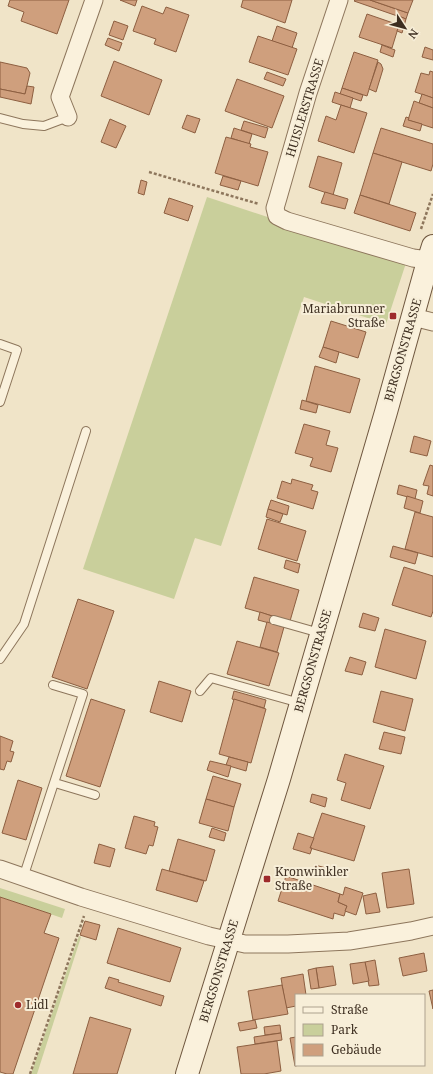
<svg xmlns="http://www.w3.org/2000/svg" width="433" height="1074" viewBox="0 0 433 1074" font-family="'Noto Serif',serif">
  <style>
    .green { fill: #c9cf9b }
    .building { fill: #cf9f7d; stroke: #8d5f41 }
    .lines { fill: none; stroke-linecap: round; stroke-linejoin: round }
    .lane-casing { stroke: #8d765c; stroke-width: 10 }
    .street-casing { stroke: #8d765c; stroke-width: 19 }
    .secondary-casing { stroke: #6f573f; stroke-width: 24 }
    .path { stroke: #8d765c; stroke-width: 2.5; stroke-dasharray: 3 2; stroke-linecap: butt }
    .lane { stroke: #faf1dc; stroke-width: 8 }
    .street { stroke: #faf1dc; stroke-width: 17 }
    .secondary { stroke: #faf1dc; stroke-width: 22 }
    .poi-dot { fill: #9e2a2b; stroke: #f7eed8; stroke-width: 1.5 }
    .labels { text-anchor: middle; stroke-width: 4; stroke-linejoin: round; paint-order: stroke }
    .street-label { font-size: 12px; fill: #3d2e20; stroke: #f7eed8 }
    .poi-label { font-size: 12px; fill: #3d2e20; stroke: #f7eed8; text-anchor: start }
  </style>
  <rect width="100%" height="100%" fill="#f0e4c8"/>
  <g class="green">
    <polygon points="207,197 406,263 386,324 304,297 221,546 195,538 174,599 83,569"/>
    <polygon points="0,888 65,909 62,918 0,897"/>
    <polygon points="79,936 81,937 37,1074 31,1074"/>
  </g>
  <g class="building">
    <polygon points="10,0 69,0 57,34 21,21 24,12 8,6"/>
    <polygon points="120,0 137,0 135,6"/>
    <polygon points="243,0 292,0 285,23 241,7"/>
    <polygon points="355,0 370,0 408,13 406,19 354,1"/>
    <polygon points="370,0 413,0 408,13"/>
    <polygon points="142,6 163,14 166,7 189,15 176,52 154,44 156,39 133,31"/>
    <polygon points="367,14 399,25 392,48 359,37"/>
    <polygon points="399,16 406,19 402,33 397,31 399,25 396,24"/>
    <polygon points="114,21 128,26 123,40 109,35"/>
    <polygon points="277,26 297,33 292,48 272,41"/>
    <polygon points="258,36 297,49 288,75 249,62"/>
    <polygon points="108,38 122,43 119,51 105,45"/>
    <polygon points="382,45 395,50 393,57 380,52"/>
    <polygon points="425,47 433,50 433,60 422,57"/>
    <polygon points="354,52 378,60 367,96 342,88"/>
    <polygon points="114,61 162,80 149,115 101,96"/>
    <polygon points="0,62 27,68 30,73 25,94 0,89"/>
    <polygon points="378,62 381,64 383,69 376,92 369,89"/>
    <polygon points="430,71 433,72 433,98 415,92 421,73 429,75"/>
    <polygon points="267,72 286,79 283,86 264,79"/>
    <polygon points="237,79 284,96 272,128 225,111"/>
    <polygon points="27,86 34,87 31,104 0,97 0,89 25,94"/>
    <polygon points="342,88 363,95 361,101 340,94"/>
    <polygon points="335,92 353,98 350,108 332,102"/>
    <polygon points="422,94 433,98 433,108 419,103"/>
    <polygon points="414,101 433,108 433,128 408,120"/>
    <polygon points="341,105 367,113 354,153 318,141 326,116 336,120"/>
    <polygon points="187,115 200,119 195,133 182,128"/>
    <polygon points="406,117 409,118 408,120 422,124 420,131 403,126"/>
    <polygon points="110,119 126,126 116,148 101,142"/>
    <polygon points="244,121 268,128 265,138 241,130"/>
    <polygon points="234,128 252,134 249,144 231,138"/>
    <polygon points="381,128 433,144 433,164 431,171 373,153"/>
    <polygon points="226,137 251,144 250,147 268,152 258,186 215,173"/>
    <polygon points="373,153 402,162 389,204 360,195"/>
    <polygon points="318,156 342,163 333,195 309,187"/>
    <polygon points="223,176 241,181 238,190 220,185"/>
    <polygon points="141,180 147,182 144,195 138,193"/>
    <polygon points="325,192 348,199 345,209 321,203"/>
    <polygon points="360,195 416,213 410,231 354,213"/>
    <polygon points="169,198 193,206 188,221 164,213"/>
    <polygon points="331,321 366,332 358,358 323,347"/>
    <polygon points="323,347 339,352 336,363 319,357"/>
    <polygon points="315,366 360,379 350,413 306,401"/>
    <polygon points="302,400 318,405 316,413 300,409"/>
    <polygon points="304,424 330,431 326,445 338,448 331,472 310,466 313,458 295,453"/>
    <polygon points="414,436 431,441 427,456 410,452"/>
    <polygon points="430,465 433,466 433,496 427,494 429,486 423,485"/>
    <polygon points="292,479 313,485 311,490 318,492 313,509 277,498 282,481 291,484"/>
    <polygon points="399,485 417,490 415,499 397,494"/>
    <polygon points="407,496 423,501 420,513 404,508"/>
    <polygon points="271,500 289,506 287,515 268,509"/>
    <polygon points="268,509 283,514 280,522 266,517"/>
    <polygon points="415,512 433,517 433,557 405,549"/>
    <polygon points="267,519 306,531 297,561 258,549"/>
    <polygon points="393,546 418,553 415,564 390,557"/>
    <polygon points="286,560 300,564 298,573 284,568"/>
    <polygon points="404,567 433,576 433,611 431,617 392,605"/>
    <polygon points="254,577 299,590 290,621 245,608"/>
    <polygon points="78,599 114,611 87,689 52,677"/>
    <polygon points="260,612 275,617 273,624 258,620"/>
    <polygon points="363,613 379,618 375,631 359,627"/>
    <polygon points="267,622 284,627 277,652 260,647"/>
    <polygon points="385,629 426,641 416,679 375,667"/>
    <polygon points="237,641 279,653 269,686 227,674"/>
    <polygon points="350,657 366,662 362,675 345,671"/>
    <polygon points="159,681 191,691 182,722 150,712"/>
    <polygon points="234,691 266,700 264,708 232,699"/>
    <polygon points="381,691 413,699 405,731 373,722"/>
    <polygon points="91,699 125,710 100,787 66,776"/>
    <polygon points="234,699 266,709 251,763 219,754"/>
    <polygon points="384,732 405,737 401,754 379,749"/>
    <polygon points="0,736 13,741 10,751 14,752 11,762 7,761 4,770 0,769"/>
    <polygon points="345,754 384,766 370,809 341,800 346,783 337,780"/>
    <polygon points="229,757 248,762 246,771 226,765"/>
    <polygon points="210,761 231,766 228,777 207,770"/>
    <polygon points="213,776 241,784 234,807 206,799"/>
    <polygon points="18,780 42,788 26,840 2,833"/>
    <polygon points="312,794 327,798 325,807 310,802"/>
    <polygon points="206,799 234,807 228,831 199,823"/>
    <polygon points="322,813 365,826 354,861 310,848"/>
    <polygon points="134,816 155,822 154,826 158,827 153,846 149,845 146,854 125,848"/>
    <polygon points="212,828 226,833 224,841 209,837"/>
    <polygon points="298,833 314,838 310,848 312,848 310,854 293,849"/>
    <polygon points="178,839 215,850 206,881 169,871"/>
    <polygon points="99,844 115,849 110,867 94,863"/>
    <polygon points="315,865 330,869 328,877 313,873"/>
    <polygon points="162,869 204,881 197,902 156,890"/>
    <polygon points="409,869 414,904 387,908 382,873"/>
    <polygon points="286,876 340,894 338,902 347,906 344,916 334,913 333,919 278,901"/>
    <polygon points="345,887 363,893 356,915 345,911 347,906 338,902 340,894 343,895"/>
    <polygon points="376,893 380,912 366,914 363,896"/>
    <polygon points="0,897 51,914 44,933 59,938 13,1074 7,1074 0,1072"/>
    <polygon points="85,921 100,925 96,940 80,935"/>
    <polygon points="118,928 181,948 170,982 107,963"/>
    <polygon points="424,953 427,971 403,976 399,958"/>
    <polygon points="375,960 379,985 369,986 365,962"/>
    <polygon points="365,962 369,981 353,984 350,964"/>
    <polygon points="333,966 336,985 319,988 316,968"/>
    <polygon points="316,968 319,988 311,989 308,970"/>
    <polygon points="303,974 306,995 296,995 296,1006 286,1008 281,978"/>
    <polygon points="109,977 119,980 118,982 164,996 161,1006 105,988"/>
    <polygon points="282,985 288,1014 253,1020 248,991"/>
    <polygon points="433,990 433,1009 429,991"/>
    <polygon points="90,1017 131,1029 117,1074 73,1074"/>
    <polygon points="255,1020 257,1028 240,1031 238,1023"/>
    <polygon points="280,1025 281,1033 265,1035 264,1027"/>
    <polygon points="281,1033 282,1040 255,1044 254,1037"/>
    <polygon points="296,1037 296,1065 300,1065 295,1066 290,1038"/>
    <polygon points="277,1041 281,1071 264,1074 241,1074 237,1047"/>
  </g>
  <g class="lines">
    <defs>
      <g id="lane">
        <polyline points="0,118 23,124 44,126 68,117"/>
        <polyline points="0,344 17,350 0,402"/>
        <polyline points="274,620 320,633"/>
        <polyline points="0,659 24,624 86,431"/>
        <polyline points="200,691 211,678 300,703"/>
        <polyline points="55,783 95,795"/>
        <polyline points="23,878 83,694 53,685"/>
      </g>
      <g id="street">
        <polyline points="339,0 308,93 278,198 275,208 277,216 287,221 413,258 428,260"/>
        <polyline points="68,117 60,97 94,0"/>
        <polyline points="413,317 433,322"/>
        <polyline points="0,869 81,897 209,936 245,944 288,944 349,941 411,931 433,926"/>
      </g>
      <polyline id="secondary" points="187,1074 279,779 386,412 427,265 433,246"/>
    </defs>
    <use href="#lane" class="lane-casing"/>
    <use href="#street" class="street-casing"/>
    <use href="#secondary" class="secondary-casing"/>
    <g class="path">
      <polyline points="149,172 259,204"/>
      <polyline points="421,229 433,194"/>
      <polyline points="30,1074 84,916"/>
    </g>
    <use href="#lane" class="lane"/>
    <use href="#street" class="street"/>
    <use href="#secondary" class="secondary"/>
  </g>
  <g class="poi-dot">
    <rect x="389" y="312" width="8" height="8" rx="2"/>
    <rect x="263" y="875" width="8" height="8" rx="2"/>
    <circle cx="18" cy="1005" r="4"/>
  </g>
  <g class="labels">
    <g class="street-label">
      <text transform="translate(305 108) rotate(-73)" y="4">HUISLERSTRASSE</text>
      <text transform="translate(403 350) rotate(-74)" y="4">BERGSONSTRASSE</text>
      <text transform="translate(313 661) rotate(-74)" y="4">BERGSONSTRASSE</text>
      <text transform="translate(219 971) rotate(-73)" y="4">BERGSONSTRASSE</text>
    </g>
    <g class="poi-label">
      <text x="385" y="313" text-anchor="end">Mariabrunner<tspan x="385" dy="14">Straße</tspan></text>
      <text x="275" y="876">Kronwinkler<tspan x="275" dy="14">Straße</tspan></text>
      <text x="26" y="1009">Lidl</text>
    </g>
  </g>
  <rect x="295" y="994" width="130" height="72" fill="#f7eed8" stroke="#ada18e"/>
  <rect x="303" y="1007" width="20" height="6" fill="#faf1dc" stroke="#ada18e"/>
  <text x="331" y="1014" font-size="12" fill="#3d2e20">Straße</text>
  <rect x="303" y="1024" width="20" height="12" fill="#c9cf9b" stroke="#ada18e"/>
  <text x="331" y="1034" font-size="12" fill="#3d2e20">Park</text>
  <rect x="303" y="1044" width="20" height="12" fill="#cf9f7d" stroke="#ada18e"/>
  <text x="331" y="1054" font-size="12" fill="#3d2e20">Gebäude</text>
  <g transform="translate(405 28) rotate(126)" stroke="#f7eed8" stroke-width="3" paint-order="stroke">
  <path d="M0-3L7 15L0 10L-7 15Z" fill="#3d2e20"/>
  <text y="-6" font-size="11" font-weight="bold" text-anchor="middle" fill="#3d2e20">N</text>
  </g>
</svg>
